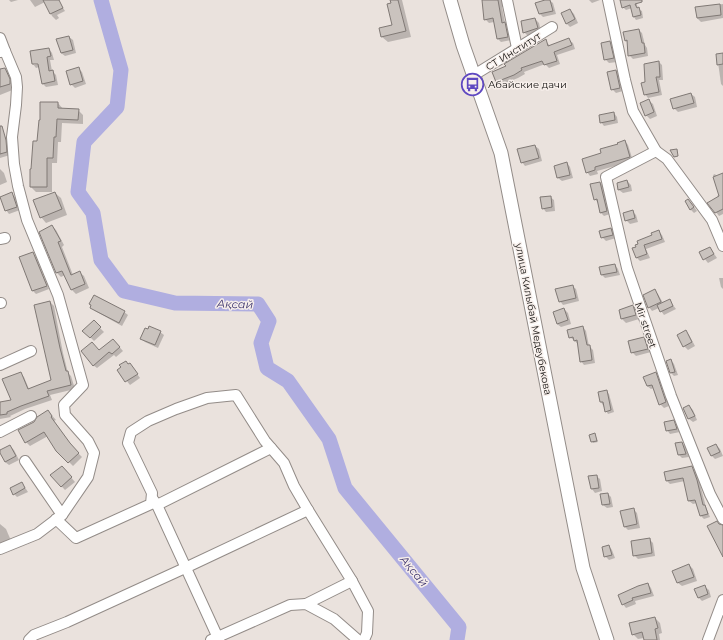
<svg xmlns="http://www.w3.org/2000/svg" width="723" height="640" viewBox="0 0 723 640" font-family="Montserrat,sans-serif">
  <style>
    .shadow { fill: #0003; fill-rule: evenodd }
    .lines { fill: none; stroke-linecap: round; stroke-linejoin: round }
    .river { stroke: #b0aee0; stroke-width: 15 }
    .building { fill: #cac3be; stroke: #807975 }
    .minor-casing { stroke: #938c88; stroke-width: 12 }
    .major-casing { stroke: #938c88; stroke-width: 15 }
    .minor { stroke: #fff; stroke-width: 10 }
    .major { stroke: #fff; stroke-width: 13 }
    .labels { text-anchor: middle; stroke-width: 3; stroke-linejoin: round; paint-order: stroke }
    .street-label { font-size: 10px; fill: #171513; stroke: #f7efeb }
    .poi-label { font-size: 10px; fill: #171513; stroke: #f7efeb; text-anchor: start }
    .water-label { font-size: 11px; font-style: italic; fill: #39306c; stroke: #f7efeb }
  </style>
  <rect width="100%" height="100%" fill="#eae2dd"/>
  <g class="shadow">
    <polygon points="9,0 18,0 11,2"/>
    <polygon points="30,0 58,0 65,11 57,15 59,18 56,20 52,16 45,2 35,7"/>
    <polygon points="391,0 402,0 411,37 388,42 382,37 393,25"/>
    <polygon points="483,0 502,0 503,7 502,7 505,23 508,27 511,40 501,42 498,39 494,22 489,23 485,19"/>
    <polygon points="549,0 553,3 556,14 543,17 540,14 537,3"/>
    <polygon points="589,0 600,0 592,3"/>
    <polygon points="621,0 636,0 638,9 642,11 643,18 636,20 634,17 632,8 626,10 623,7"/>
    <polygon points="723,4 723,18 701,22 697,18 696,8"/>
    <polygon points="570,10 574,14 578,23 570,27 566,23"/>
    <polygon points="535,19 539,23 541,32 528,36 524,32"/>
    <polygon points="639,30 642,33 645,45 647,48 648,56 633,59 629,55 628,43 625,40"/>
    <polygon points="69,37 73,40 76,53 65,56 61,53"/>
    <polygon points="545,40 550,46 569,40 573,43 575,49 557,55 560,64 549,68 545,64 524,72 525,74 518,78 501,85 497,81 507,67"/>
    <polygon points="610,42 613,46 617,62 609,63 605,59"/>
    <path d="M49 49 52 53 54 60H50L52 71 56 75 58 85 46 87 42 83 39 67 36 68 33 64 31 52ZM34 63 43 64 34 65Z"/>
    <polygon points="723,54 723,86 721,84 717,55"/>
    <polygon points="659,62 662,65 663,80 659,80 662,95 648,98 645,94 646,83"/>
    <polygon points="78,68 82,72 86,84 75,88 71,84"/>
    <polygon points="5,69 10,74 15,89 0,95 0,70"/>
    <polygon points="616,71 620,75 623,91 616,93 612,89"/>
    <polygon points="691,94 695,97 697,107 678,112 674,108"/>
    <polygon points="649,101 653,104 657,116 650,119 646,115"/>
    <polygon points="58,103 63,109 78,110 83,115 83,124 62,123 61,142 58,142 57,163 52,163 52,192 36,192 31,187 38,142"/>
    <polygon points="614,113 617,117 618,123 604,126 601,122"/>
    <polygon points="4,136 8,140 10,155 0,158 0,138"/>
    <polygon points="625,141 628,145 633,161 597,171 598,174 590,176 587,172 619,145"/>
    <polygon points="535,146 539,149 542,161 525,166 522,162"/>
    <polygon points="567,163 570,167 573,178 562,181 558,178"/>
    <polygon points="0,169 4,173 7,182 0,185"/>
    <polygon points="715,174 717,177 723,175 723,214 719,216 716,212 719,198 717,196 720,194 713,175"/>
    <polygon points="627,181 631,185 632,191 623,193 619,190 618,184"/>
    <polygon points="600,183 604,186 610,214 604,216 600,212 598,203 595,199"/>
    <polygon points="55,193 61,198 67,215 46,223 41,217"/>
    <polygon points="12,194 15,197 20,210 9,214 6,210"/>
    <polygon points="550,197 554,200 555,211 546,212 543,208"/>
    <polygon points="688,200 692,204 697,211 694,213 690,209"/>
    <polygon points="632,211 636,215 638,222 630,224 626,220"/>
    <polygon points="52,226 56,230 64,245 62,247 73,275 79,272 84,276 89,288 76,294 71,289 65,275 61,277 57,273 40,232"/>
    <polygon points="611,229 614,232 616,238 606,241 602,237"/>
    <polygon points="658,231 662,235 665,242 646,249 650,258 640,261 637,258 637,247"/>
    <polygon points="710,248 717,258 708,263 700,253"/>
    <polygon points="33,253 36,257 49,289 36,294 33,291 20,258"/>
    <polygon points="615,265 618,269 620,275 605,278 602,275"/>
    <polygon points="719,278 723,278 723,289 721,287"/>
    <polygon points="572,286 576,289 579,301 563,305 560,301"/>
    <polygon points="655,291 658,294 663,303 669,300 676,309 664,315 659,308 652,311 649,307"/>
    <polygon points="50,302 54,306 63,353 68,373 71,376 75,389 50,395 52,400 25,409 10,416 11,417 0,419 0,403 12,401 20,373 24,377 29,389 52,380"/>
    <polygon points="633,307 636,310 639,319 626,323 622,319 620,310"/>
    <polygon points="91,308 124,312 128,315 122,326 95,311"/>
    <polygon points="564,309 568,313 571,324 561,327 557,324"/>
    <polygon points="94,322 104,332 94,341 84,331"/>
    <polygon points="583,327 586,331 589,346 593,350 595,363 584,365 581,361 578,344 570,337"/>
    <polygon points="685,331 689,335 695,346 688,350 684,346"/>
    <polygon points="160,332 164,335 158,348 145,342 141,338"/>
    <polygon points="644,338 647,342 651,352 636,356 632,352"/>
    <polygon points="116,343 123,351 116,357 114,355 97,368 93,365 99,351"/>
    <polygon points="671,360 674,364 678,375 674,376 671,373"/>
    <polygon points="130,364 140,378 130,385 118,370"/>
    <polygon points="656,373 659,377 669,406 664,408 660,404 654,388 651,389 647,386 644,378"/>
    <polygon points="606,391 609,394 614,412 608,414 601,402"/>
    <polygon points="689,406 693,410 697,420 693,422 689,419 684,409"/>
    <polygon points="48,411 56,420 54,421 74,449 82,457 73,466 57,450 48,436 30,446 26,442"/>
    <polygon points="673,421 677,425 680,432 670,434 667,430"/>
    <polygon points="595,434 598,442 593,443 590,436"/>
    <polygon points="682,443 685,446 689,457 682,458 679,455"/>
    <polygon points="716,445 720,449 723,456 715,459 712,456 708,448"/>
    <polygon points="10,446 14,450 19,460 9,465 5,462"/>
    <polygon points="691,467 695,470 700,484 706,507 710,517 704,519 701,516 697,503 693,504 689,501 685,481 670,484 667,481 665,473"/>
    <polygon points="65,470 75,482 65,490 52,476"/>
    <polygon points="596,476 600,479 602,491 595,493 592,489 589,477"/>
    <polygon points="22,483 28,492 17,497 14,494"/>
    <polygon points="608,494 611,497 613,507 607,508 603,505"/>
    <polygon points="633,509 637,513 640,528 628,530 625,527"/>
    <polygon points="0,524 6,529 12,543 0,548"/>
    <polygon points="649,539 653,543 655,556 638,559 634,555"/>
    <polygon points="609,546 612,550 615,558 609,560 605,556"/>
    <polygon points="689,565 693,569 697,581 682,586 678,583 674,571"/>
    <polygon points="648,584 651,588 654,596 635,601 636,604 626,608 623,604"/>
    <polygon points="705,587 709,590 711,597 702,601 698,597"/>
    <polygon points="655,618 660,623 662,633 659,634 660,640 645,640 644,638 638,639 633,634"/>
  </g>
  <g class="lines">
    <polyline class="river" points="101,0 121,70 117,107 84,142 78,192 93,213 101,260 124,291 175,303 258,304 269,321 261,343 267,368 288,381 329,439 345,488 459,627 457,640"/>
  </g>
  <g class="building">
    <polygon points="43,0 59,0 63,8 50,14"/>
    <polygon points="390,0 398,0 406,31 381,37 379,28 392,25 387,4 391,3"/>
    <polygon points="482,0 498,0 502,23 505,22 508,37 497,39 493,18 484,20"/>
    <polygon points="545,0 550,0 553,11 539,14 535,3"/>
    <polygon points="620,0 642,0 642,2 635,4 637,8 639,7 641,15 633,17 630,5 622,8"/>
    <polygon points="720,4 721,15 697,18 695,7"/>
    <polygon points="570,9 575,19 566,24 561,13"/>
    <polygon points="535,18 538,28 523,33 521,21"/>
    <polygon points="639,29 642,43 644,43 645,53 628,56 627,40 625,41 623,32"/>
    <polygon points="69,36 73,50 61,53 56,39"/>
    <polygon points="569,38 572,45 554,52 557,61 544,65 542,61 521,68 522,70 514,75 496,82 492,72 506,66 504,64 546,39 548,46"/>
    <polygon points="610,41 614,58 604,60 601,43"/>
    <polygon points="49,48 51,56 47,57 49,71 53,70 55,81 42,84 38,64 32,64 30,51"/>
    <polygon points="723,53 723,64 717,65 716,54"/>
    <polygon points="659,61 660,77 656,77 659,92 644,95 641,83 645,82 644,64"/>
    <polygon points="79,67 83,81 70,85 66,71"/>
    <polygon points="5,68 10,79 10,84 0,87 0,69"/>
    <polygon points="616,70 620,88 611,90 607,72"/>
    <polygon points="691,93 694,103 673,109 670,99"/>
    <polygon points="649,99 654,112 645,116 640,103"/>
    <polygon points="40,102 58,102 58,108 79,109 78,120 57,119 56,137 54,137 53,158 47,158 47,187 30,187 30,169 31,169 33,141 37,141 39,120 40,120"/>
    <polygon points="614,112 615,120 600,123 599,115"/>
    <polygon points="0,126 2,126 6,140 7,152 0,154"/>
    <polygon points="625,140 630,157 595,167 595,170 586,173 582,159 601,153 600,149 618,144 617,143"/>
    <polygon points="535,145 539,158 521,163 517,149"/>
    <polygon points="677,149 678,156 674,157 670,150"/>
    <polygon points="567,162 570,175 557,178 554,166"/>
    <polygon points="723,173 723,209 715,213 707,203 719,196 713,177"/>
    <polygon points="627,180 629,187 618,190 617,183"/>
    <polygon points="600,182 607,211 600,213 597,199 594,200 590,184"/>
    <polygon points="12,192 17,207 5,211 0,197"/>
    <polygon points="55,192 62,209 40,218 33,200"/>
    <polygon points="551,196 552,207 542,209 540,197"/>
    <polygon points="688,199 694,207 690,210 685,201"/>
    <polygon points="633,210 635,218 625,221 623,213"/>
    <polygon points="52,225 61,241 58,242 71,275 80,271 85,284 71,290 62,271 56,273 39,232"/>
    <polygon points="611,228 613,235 601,238 599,231"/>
    <polygon points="659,230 662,239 644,245 647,254 636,258 632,248 636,247 635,245 638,244 637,241 652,235 651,233"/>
    <polygon points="710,247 714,254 703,260 699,252"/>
    <polygon points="33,252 47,286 32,291 19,257"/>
    <polygon points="615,264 617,272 601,275 599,267"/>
    <polygon points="573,285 576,298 559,302 555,289"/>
    <polygon points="655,289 661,302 648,308 643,295"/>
    <polygon points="94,295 125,311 119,323 90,308 91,305 89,304"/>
    <polygon points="670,299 673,306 660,312 657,305"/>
    <polygon points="50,301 60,348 66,371 68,371 71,385 47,391 49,396 21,406 7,412 7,414 0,415 0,402 11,400 2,379 21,372 28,389 51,380 34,305"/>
    <polygon points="633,305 636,315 621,319 619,310"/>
    <polygon points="564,308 568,320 557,324 553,312"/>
    <polygon points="94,320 101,327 90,338 82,331"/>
    <polygon points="149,326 161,331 155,345 140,339 145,328 148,329"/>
    <polygon points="583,326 587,345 590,345 592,360 580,362 577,340 574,341 573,337 569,338 567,330"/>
    <polygon points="686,330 692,342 683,347 677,335"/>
    <polygon points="644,337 648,349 631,353 628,341"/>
    <polygon points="113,339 120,347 112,354 109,352 93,366 81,351 92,342 99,350"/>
    <polygon points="671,359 675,372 670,373 666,361"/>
    <polygon points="126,361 128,364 130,363 138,374 125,382 117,370 121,367 119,365"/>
    <polygon points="656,372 666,402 659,405 652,385 647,386 643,377"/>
    <polygon points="607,390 611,410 605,412 603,402 600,402 598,392"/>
    <polygon points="689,405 695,416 688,419 683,408"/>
    <polygon points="48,410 52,416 51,417 70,443 79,453 68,463 56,451 44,432 25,443 18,430 34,422 37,417"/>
    <polygon points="674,420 677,429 666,431 664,422"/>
    <polygon points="595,433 597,441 591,442 589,435"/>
    <polygon points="682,442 686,454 678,455 675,443"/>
    <polygon points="716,444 720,452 711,456 707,448"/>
    <polygon points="10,445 16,456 5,462 0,453 0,450"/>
    <polygon points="62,466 72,477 61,487 50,475"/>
    <polygon points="692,466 697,480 703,505 705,505 708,514 700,516 695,500 688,501 683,478 666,481 664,472"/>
    <polygon points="597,475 599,488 591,489 588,476"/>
    <polygon points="22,482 25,488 13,495 10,488"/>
    <polygon points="608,493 610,504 602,505 600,494"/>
    <polygon points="634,508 637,524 624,527 620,511"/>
    <polygon points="717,521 719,524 723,525 723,557 707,526"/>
    <polygon points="650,538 652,553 633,556 631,541"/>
    <polygon points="609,545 612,555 604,557 602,547"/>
    <polygon points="689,564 694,577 677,583 672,571"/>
    <polygon points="648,583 651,593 632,598 633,600 622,605 618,595 638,586"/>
    <polygon points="705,585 708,594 698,598 694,589"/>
    <polygon points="655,617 658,628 655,629 657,640 644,640 642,632 632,635 629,623"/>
  </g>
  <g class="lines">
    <defs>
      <g id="minor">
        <polyline points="507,0 517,48"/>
        <polyline points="608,0 625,80 633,111 656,151 667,159 712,220 723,246"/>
        <polyline points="0,38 5,51 0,52"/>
        <polyline points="474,75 552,27"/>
        <polyline points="656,151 606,177 627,268 671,396 710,494 723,519"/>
        <polyline points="0,239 5,238"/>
        <polyline points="0,303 1,303"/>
        <polyline points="0,365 31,351"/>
        <polyline points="0,432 31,416"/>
        <polyline points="25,461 62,515"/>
        <polyline points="152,498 157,505 219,640"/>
        <polyline points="157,505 271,448"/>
        <polyline points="56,519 76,538 151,504 152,493 128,443 131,432 148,421 176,409 207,398 236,395 265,441 284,463 294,486 308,510 352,581 368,611 367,633 364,640"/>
        <polyline points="0,549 37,534 62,515 88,477 94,453 88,441 65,415 64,405 83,385 58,295 27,220 18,186 14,164 12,137 16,105 17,87 16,77 5,51"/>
        <polyline points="306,604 352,581"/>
        <polyline points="29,640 34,635 67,622 185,568 308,510"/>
        <polyline points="211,640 290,605 306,604 334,619 358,640"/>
        <polyline points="708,640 723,600"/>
      </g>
      <polyline id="major" points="450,0 463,45 501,153 583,568 607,640"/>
    </defs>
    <use href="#minor" class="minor-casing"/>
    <use href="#major" class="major-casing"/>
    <use href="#minor" class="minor"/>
    <use href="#major" class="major"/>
  </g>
  <defs>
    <symbol id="bus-ring" viewBox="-11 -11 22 22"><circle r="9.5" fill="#f7efeb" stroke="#5f48c1" stroke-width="1.5"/><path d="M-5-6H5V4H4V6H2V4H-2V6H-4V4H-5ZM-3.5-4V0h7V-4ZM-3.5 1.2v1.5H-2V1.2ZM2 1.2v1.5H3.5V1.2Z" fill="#5f48c1"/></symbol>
  </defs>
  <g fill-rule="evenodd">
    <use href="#bus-ring" x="460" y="72" width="25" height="25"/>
  </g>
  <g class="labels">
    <g class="street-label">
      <text transform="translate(513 51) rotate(-32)" y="4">СТ Институт</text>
      <text transform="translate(534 319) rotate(79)" y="4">улица Килыбай Медеубекова</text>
      <text transform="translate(646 325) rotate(71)" y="4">Mir street</text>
    </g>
    <g class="poi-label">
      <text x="488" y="88">Абайские дачи</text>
    </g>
    <g class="water-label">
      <text transform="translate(235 304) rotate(2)" y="4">Ақсай</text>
      <text transform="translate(414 571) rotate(51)" y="4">Ақсай</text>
    </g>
  </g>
</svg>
